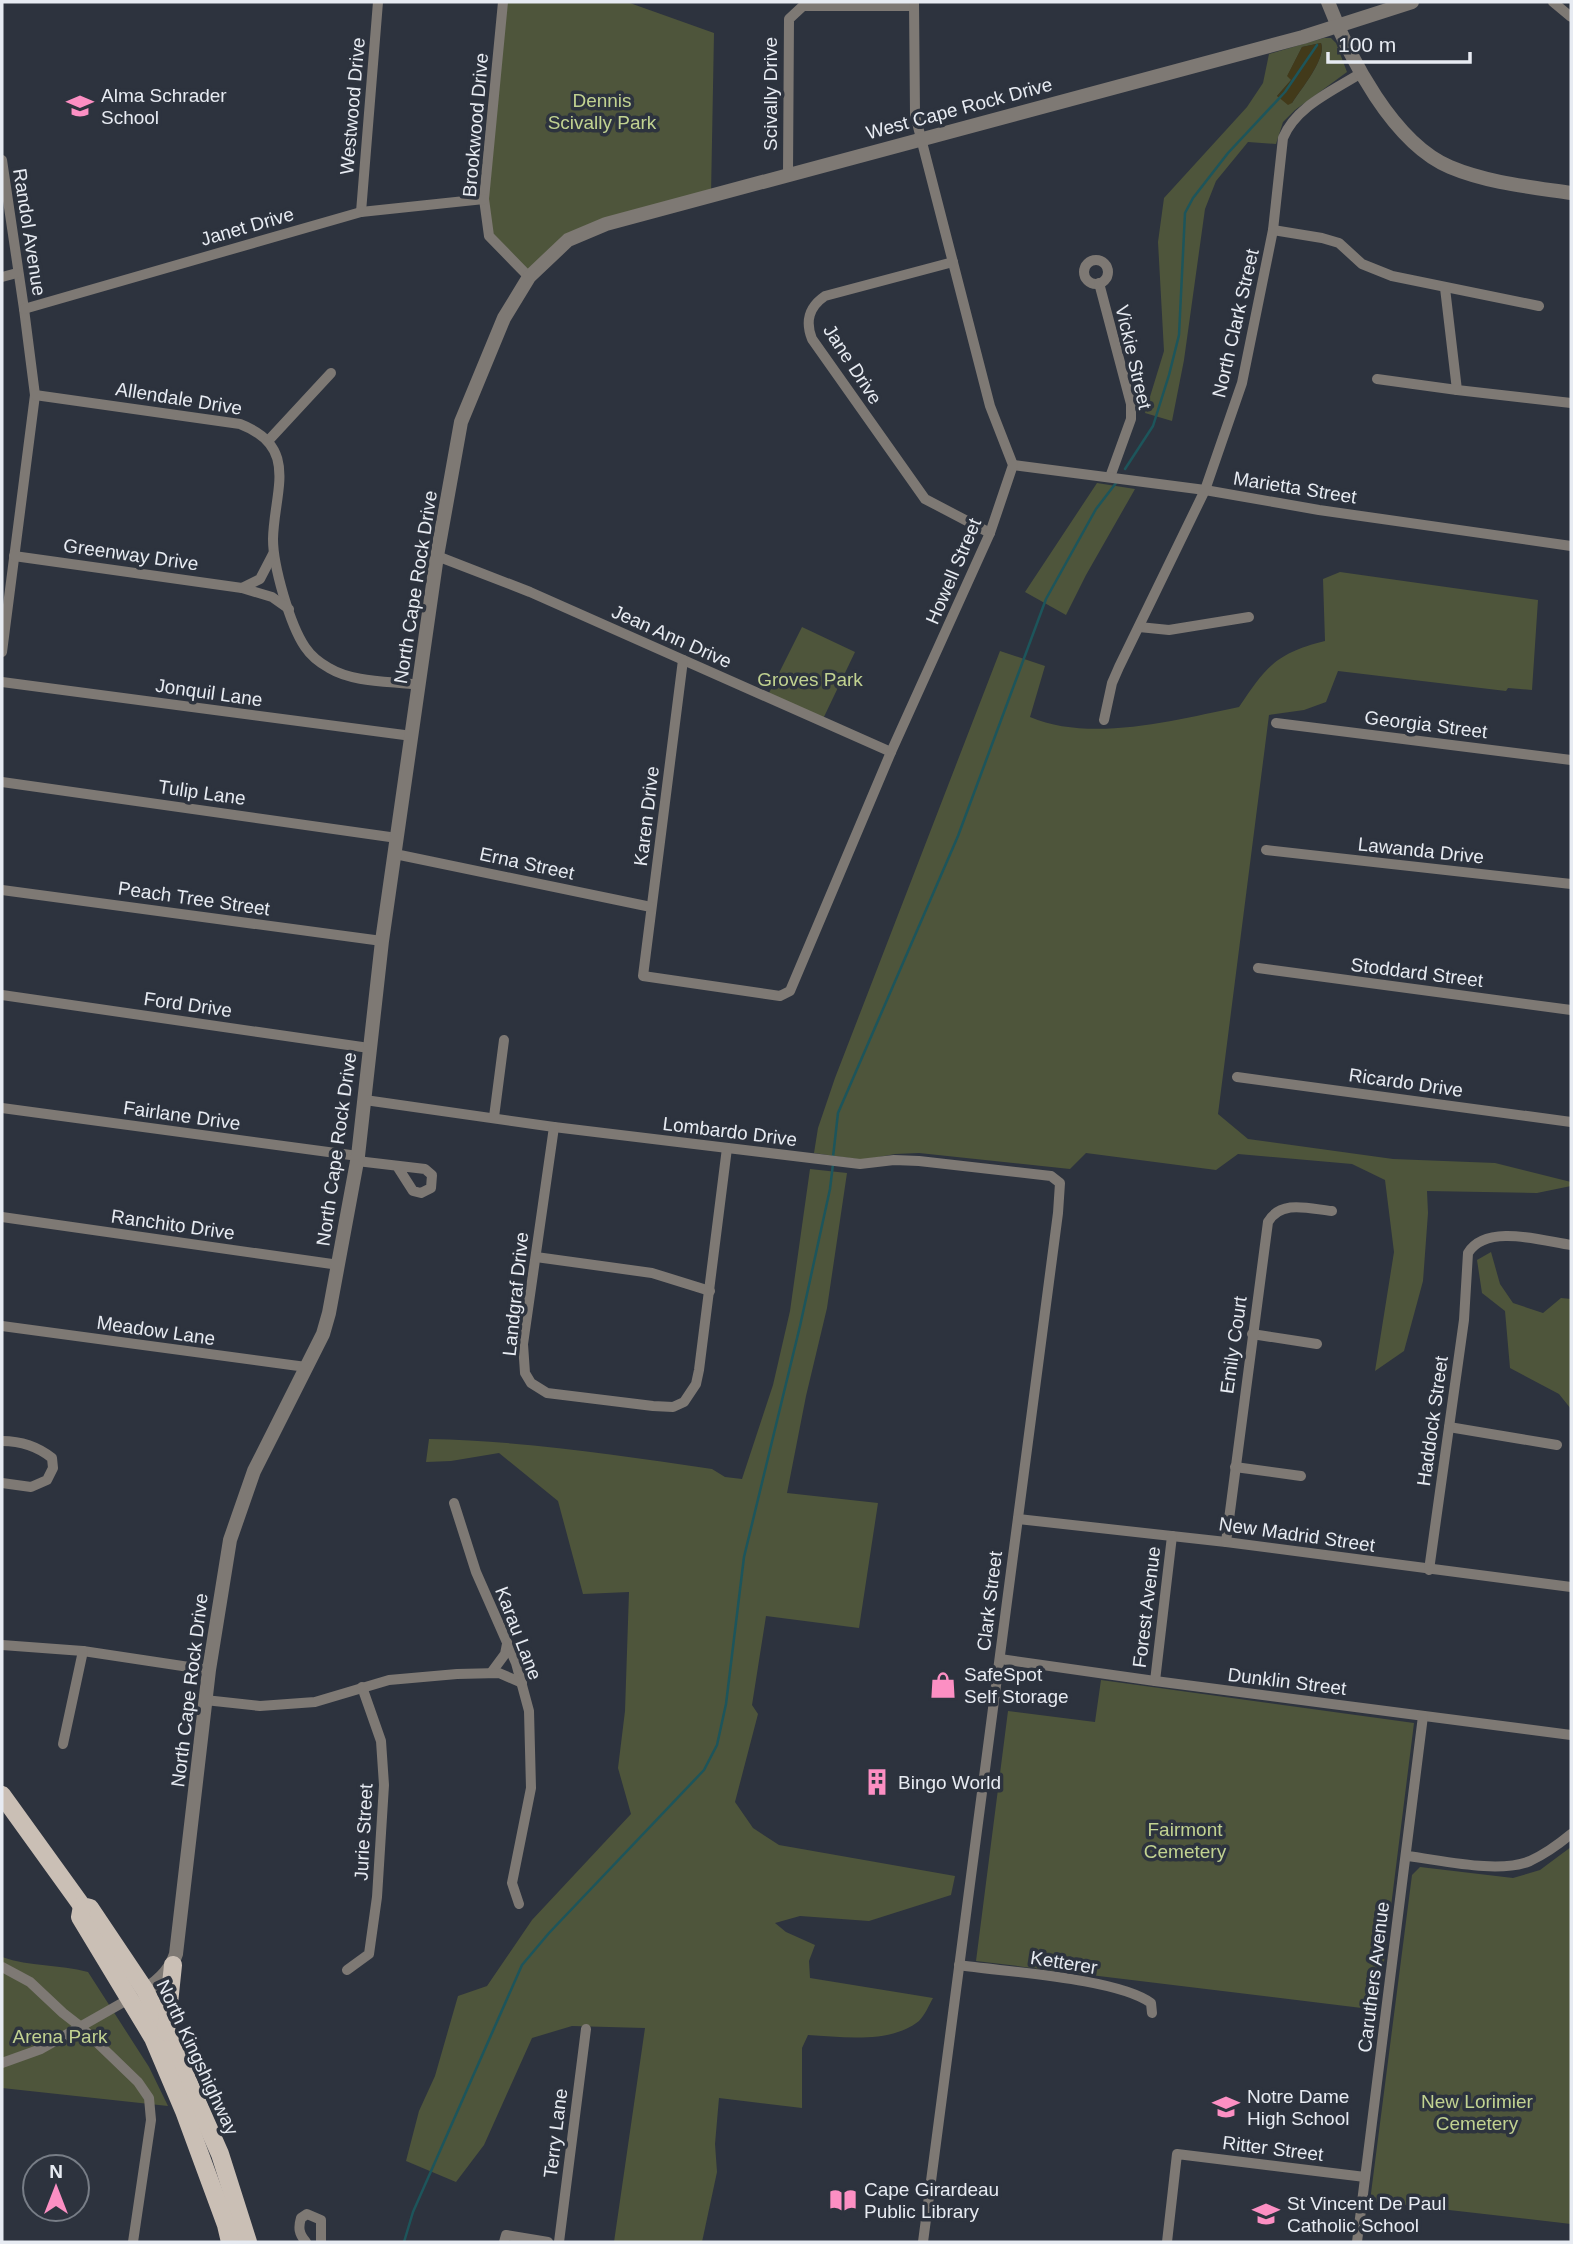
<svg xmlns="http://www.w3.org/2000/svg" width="1573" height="2244" viewBox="0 0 1573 2244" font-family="Arial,sans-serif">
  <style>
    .green { fill: #4e553b; fill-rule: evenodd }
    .sand { fill: #423a1a }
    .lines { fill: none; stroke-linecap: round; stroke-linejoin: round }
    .stream { stroke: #1d555b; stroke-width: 2.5 }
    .minor { stroke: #7e7974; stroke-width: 10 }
    .tertiary { stroke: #7e7974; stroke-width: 14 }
    .primary { stroke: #cabfb5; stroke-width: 18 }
    .labels { text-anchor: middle; stroke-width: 7; stroke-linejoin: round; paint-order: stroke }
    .street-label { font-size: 19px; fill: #e7ebf2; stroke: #2d333e }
    .poi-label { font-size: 19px; fill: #e7ebf2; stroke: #2d333e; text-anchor: start }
    .park-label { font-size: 19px; fill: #c1d291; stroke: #2d333e }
  </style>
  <rect width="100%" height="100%" fill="#2d333e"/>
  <g class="green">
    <polygon points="503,2 627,2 714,33 711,195 568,240 529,277 489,236 484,199"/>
    <path d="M1324 38H1331L1336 43 1347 72 1295 110 1283 122 1276 144 1248 142 1216 181 1205 209 1184 360 1172 421 1145 413 1164 351 1158 242 1164 198 1247 107 1263 83 1269 54ZM1321 43C1327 58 1301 89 1292 103L1277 96 1292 79 1288 75 1302 47Z"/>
    <polygon points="1097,483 1135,489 1086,575 1066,615 1025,592"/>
    <path d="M1340 572 1538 600 1532 690 1508 688 1506 691 1338 671 1326 702 1304 710 1269 715 1218 1114 1248 1139 1393 1159 1495 1163 1571 1182V1186L1537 1193 1427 1191 1428 1213 1423 1281 1404 1351 1375 1371 1394 1252 1385 1180 1352 1164 1238 1154 1216 1170 1086 1153 1070 1169 919 1153 895 1154 863 1160 814 1153 818 1128 835 1078 1000 651 1045 666 1030 717C1091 743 1175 720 1239 707 1266 667 1276 653 1325 641L1323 579Z"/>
    <polygon points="802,627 855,652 822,721 767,697"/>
    <path d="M810 1169 847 1173 827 1308 806 1396 787 1493 878 1503 859 1628 766 1616 752 1705 758 1714 735 1802 753 1828 779 1845 955 1876 951 1895 869 1921 800 1916 775 1923 786 1932 815 1945 809 1961 810 1978 933 1998C929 2005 925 2015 919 2021 890 2044 843 2037 808 2035L802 2048V2108L719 2098 715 2144 717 2172 702 2242H614L645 2028 572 2026 532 2038 484 2145 456 2182 406 2161 419 2111 435 2076 458 1996 487 1986 532 1920 631 1814 618 1768 625 1711 629 1592 583 1594 558 1501 499 1453 451 1461 426 1462 429 1439C524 1441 618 1455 712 1469L725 1477 742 1479 773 1385 790 1311Z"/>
    <polygon points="1491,1252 1500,1284 1513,1303 1543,1313 1561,1298 1571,1299 1571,1409 1559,1394 1510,1368 1505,1311 1482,1293 1477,1260"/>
    <polygon points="1101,1680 1414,1723 1378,2010 976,1961 1008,1711 1095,1722"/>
    <polygon points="1571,1847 1571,2224 1370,2201 1412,1875 1420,1867 1513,1878 1540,1870"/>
    <path d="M2 1957C30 1967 59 1964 88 1972L149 2067 168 2106 2 2088Z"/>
  </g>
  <path class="sand" d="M1321 43C1327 58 1301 89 1292 103L1288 105 1277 96 1291 80 1287 76 1302 47Z"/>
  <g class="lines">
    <g class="stream">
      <polyline points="1125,469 1153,426 1169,375 1179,335 1185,213 1193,198 1228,153 1285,92 1317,45"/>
      <polyline points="833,1157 838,1113 958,836 1046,599 1096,509 1116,483"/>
      <polyline points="404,2242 413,2212 522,1965 549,1933 704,1770 717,1745 726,1704 744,1557 800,1326 830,1189 833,1164"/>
    </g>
    <g class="minor">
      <polyline points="503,2 484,199 489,236 529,277"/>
      <polyline points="1553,2 1571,17"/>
      <polyline points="2,160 24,309 35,395 2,652"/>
      <polyline points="788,173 789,19 803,6 914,6"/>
      <polyline points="361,212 378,2"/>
      <polyline points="1273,230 1322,238 1339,243 1362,264 1392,276 1539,306"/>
      <circle cx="1096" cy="272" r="12"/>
      <path d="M953 262 825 296C809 307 805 321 812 339L925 499 990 533"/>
      <polyline points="2,277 17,273"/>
      <polyline points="1099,283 1131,404 1131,419 1110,477"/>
      <polyline points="1445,288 1457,390 1571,403"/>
      <polyline points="24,309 361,212 484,199"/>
      <polyline points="1377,379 1457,390"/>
      <path d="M35 395 240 424C300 447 274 491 273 539 273 566 290 625 305 647 311 656 320 663 329 668 354 683 391 681 419 685"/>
      <polyline points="268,441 331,373"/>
      <polyline points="1013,465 1205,490 1319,510 1571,546"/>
      <polyline points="14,556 242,588 272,597 289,609"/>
      <polyline points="437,556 530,592 891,752"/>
      <polyline points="242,588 260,579 273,554"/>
      <polyline points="1139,627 1169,630 1249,617"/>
      <polyline points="683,660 643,976 780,996 790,991 891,752 990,533 1013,465 990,406 915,115 914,2"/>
      <polyline points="2,682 412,736"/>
      <path d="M1104 720 1112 683 1119 667 1205 490 1242 383 1273 230 1283 138C1296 106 1333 91 1361 73"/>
      <polyline points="1276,723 1571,760"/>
      <polyline points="2,782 397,838"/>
      <polyline points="1266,850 1571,884"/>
      <polyline points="395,854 651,907"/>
      <polyline points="2,890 382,941"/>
      <polyline points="1258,968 1571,1010"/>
      <polyline points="2,995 369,1048"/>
      <polyline points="1237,1077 1571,1122"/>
      <polyline points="365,1100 554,1127 860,1164 894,1160 919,1161 1051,1176 1060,1183 1058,1213 923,2242"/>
      <polyline points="2,1108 358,1156"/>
      <polyline points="494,1117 504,1040"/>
      <polyline points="554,1127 523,1344 525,1373 531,1383 547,1393 653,1406 673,1407 684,1402 696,1384 699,1370 727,1148"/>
      <polyline points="357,1161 425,1169 432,1175 431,1188 421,1193 413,1191 397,1166"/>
      <polyline points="2,1217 339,1265"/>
      <polyline points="536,1257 652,1273 710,1291"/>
      <polyline points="2,1326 306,1367"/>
      <polyline points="1252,1334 1317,1344"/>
      <polyline points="1449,1427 1557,1445"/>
      <path d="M2 1441C20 1441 37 1446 52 1458L53 1468 47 1480 31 1487 2 1483"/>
      <polyline points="1235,1467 1301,1476"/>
      <polyline points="454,1503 476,1572 516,1663 529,1711 531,1788 512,1883 519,1904"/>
      <polyline points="1018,1519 1226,1542 1571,1587"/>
      <path d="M1226 1542 1268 1222C1281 1199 1310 1209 1332 1211"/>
      <path d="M1429 1570 1464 1320 1468 1253C1486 1223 1543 1241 1571 1245"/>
      <polyline points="2,1645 83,1651 209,1670"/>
      <polyline points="1000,1659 1155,1681 1571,1735"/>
      <polyline points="491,1673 505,1654 507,1644"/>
      <polyline points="1155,1681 1172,1536"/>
      <polyline points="205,1700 260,1706 315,1702 389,1680 457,1674 499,1673 522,1683"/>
      <polyline points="63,1744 83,1651"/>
      <path d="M1407 1856C1441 1860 1498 1874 1530 1861 1545 1854 1559 1844 1571 1834"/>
      <path d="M959 1965C1005 1972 1116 1978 1151 2003L1152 2013"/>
      <polyline points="2,1967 30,1982 63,2013 81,2027 138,2082 149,2098 151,2120 133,2242"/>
      <polyline points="347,1970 369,1954 377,1897 384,1785 381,1741 362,1687"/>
      <polyline points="2,2063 41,2049 129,1999"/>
      <path d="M306 2242C299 2234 298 2228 301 2218L307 2214 321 2220V2242"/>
      <polyline points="504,2242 506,2235 548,2242"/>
      <polyline points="559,2242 586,2029"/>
      <polyline points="1167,2242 1177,2154 1365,2177"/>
      <polyline points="1357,2242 1423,1716"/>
    </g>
    <g class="tertiary">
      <path d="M1328 2C1349 57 1393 143 1450 167 1488 183 1531 187 1571 193"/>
      <path d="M136 1995C154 1986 170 1973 176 1954L209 1670 230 1540 254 1471 323 1334 329 1313 358 1156 382 941 437 556 461 422 504 318 529 277 568 240 606 224 1303 37 1412 2"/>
    </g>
    <g class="primary">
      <polyline points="2,1795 82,1906 90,1908 145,1990 171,2043 220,2154 248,2242"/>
      <polyline points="82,1906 80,1917 153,2038 184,2111 226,2225 230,2242"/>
      <polyline points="166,2032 173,1965"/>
    </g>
  </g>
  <defs>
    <symbol id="school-bare" viewBox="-9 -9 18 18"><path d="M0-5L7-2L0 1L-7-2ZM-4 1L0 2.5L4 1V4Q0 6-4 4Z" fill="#fc8fc3" stroke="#2d333e" stroke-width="2.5" paint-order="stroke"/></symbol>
    <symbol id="shop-bare" viewBox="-9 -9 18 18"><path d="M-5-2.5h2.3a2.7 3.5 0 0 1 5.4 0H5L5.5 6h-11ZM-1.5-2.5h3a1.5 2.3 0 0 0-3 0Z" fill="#fc8fc3" stroke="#2d333e" stroke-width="2.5" paint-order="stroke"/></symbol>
    <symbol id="building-bare" viewBox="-9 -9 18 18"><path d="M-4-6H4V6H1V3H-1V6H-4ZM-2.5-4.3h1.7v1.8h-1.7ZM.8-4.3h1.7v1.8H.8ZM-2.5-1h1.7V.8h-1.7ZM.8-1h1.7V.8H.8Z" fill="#fc8fc3" stroke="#2d333e" stroke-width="2.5" paint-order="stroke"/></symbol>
    <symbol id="library-bare" viewBox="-9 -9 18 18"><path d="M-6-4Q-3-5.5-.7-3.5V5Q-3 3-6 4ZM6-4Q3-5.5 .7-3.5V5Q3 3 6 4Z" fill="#fc8fc3" stroke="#2d333e" stroke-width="2.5" paint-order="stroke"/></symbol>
  </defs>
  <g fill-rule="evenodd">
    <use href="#school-bare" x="61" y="87" width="38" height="38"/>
    <use href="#shop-bare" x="924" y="1666" width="38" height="38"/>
    <use href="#building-bare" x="858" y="1763" width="38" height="38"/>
    <use href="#school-bare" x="1207" y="2088" width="38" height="38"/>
    <use href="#library-bare" x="824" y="2181" width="38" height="38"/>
    <use href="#school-bare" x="1247" y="2195" width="38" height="38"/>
  </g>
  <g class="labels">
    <g class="street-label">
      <text transform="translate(770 94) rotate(-90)" y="7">Scivally Drive</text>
      <text transform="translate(352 106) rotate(-85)" y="7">Westwood Drive</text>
      <text transform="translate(959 108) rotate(-15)" y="7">West Cape Rock Drive</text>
      <text transform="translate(475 125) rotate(-85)" y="7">Brookwood Drive</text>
      <text transform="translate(247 226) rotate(-16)" y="7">Janet Drive</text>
      <text transform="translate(30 232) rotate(81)" y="7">Randol Avenue</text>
      <text transform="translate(1235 323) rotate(-77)" y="7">North Clark Street</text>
      <text transform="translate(1134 357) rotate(77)" y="7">Vickie Street</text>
      <text transform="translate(853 364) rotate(57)" y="7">Jane Drive</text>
      <text transform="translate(179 398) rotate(9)" y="7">Allendale Drive</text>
      <text transform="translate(1295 487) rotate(9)" y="7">Marietta Street</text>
      <text transform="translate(131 554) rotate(8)" y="7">Greenway Drive</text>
      <text transform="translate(953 571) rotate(-67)" y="7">Howell Street</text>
      <text transform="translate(415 587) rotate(-81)" y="7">North Cape Rock Drive</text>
      <text transform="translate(672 636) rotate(24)" y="7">Jean Ann Drive</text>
      <text transform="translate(209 692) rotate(8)" y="7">Jonquil Lane</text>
      <text transform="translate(1426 724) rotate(7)" y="7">Georgia Street</text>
      <text transform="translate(202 792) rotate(8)" y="7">Tulip Lane</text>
      <text transform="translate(646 816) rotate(-83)" y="7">Karen Drive</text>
      <text transform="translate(1421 850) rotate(6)" y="7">Lawanda Drive</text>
      <text transform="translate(527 863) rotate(12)" y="7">Erna Street</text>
      <text transform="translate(194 898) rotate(8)" y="7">Peach Tree Street</text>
      <text transform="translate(1417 972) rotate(7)" y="7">Stoddard Street</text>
      <text transform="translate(188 1004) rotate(8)" y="7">Ford Drive</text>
      <text transform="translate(1406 1082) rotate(8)" y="7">Ricardo Drive</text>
      <text transform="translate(182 1115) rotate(8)" y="7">Fairlane Drive</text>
      <text transform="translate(730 1131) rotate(7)" y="7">Lombardo Drive</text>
      <text transform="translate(336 1149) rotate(-82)" y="7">North Cape Rock Drive</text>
      <text transform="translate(173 1224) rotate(8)" y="7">Ranchito Drive</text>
      <text transform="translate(515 1294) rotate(-84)" y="7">Landgraf Drive</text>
      <text transform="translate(156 1330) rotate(8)" y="7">Meadow Lane</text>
      <text transform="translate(1233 1345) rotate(-82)" y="7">Emily Court</text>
      <text transform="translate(1432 1421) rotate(-82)" y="7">Haddock Street</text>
      <text transform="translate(1297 1534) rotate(8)" y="7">New Madrid Street</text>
      <text transform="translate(989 1601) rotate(-83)" y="7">Clark Street</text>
      <text transform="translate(1146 1607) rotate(-83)" y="7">Forest Avenue</text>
      <text transform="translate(519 1633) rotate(69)" y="7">Karau Lane</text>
      <text transform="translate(1287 1681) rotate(7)" y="7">Dunklin Street</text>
      <text transform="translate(189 1690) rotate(-83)" y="7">North Cape Rock Drive</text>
      <text transform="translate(363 1832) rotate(-87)" y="7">Jurie Street</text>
      <text transform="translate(1064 1962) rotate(9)" y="7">Ketterer</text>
      <text transform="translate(1373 1977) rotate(-83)" y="7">Caruthers Avenue</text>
      <text transform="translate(198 2057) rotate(65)" y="7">North Kingshighway</text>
      <text transform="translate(555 2133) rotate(-83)" y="7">Terry Lane</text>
      <text transform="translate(1273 2148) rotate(7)" y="7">Ritter Street</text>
    </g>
    <g class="poi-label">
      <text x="101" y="102">Alma Schrader<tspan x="101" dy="22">School</tspan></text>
      <text x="964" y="1681">SafeSpot<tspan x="964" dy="22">Self Storage</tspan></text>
      <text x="898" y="1789">Bingo World</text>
      <text x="1247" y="2103">Notre Dame<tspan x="1247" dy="22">High School</tspan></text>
      <text x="864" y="2196">Cape Girardeau<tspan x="864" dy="22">Public Library</tspan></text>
      <text x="1287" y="2210">St Vincent De Paul<tspan x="1287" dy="22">Catholic School</tspan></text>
    </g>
    <g class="park-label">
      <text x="602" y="107">Dennis<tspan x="602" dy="22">Scivally Park</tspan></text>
      <text x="810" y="686">Groves Park</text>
      <text x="1185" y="1836">Fairmont<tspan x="1185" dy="22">Cemetery</tspan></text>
      <text x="60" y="2043">Arena Park</text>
      <text x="1477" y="2108">New Lorimier<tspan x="1477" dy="22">Cemetery</tspan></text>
    </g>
  </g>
  <rect width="1573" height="2244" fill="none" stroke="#e7ebf2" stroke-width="7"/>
  <g transform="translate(56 2188)"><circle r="33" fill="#2d333e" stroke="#777d86" stroke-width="2"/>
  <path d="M0-5L12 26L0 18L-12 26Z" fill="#fc8fc3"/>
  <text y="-10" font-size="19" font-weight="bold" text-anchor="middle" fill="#e7ebf2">N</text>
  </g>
  <path d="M1328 52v10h142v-10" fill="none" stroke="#e7ebf2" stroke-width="3.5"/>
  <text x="1338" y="52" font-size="21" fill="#e7ebf2" stroke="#2d333e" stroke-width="5" paint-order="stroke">100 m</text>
</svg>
